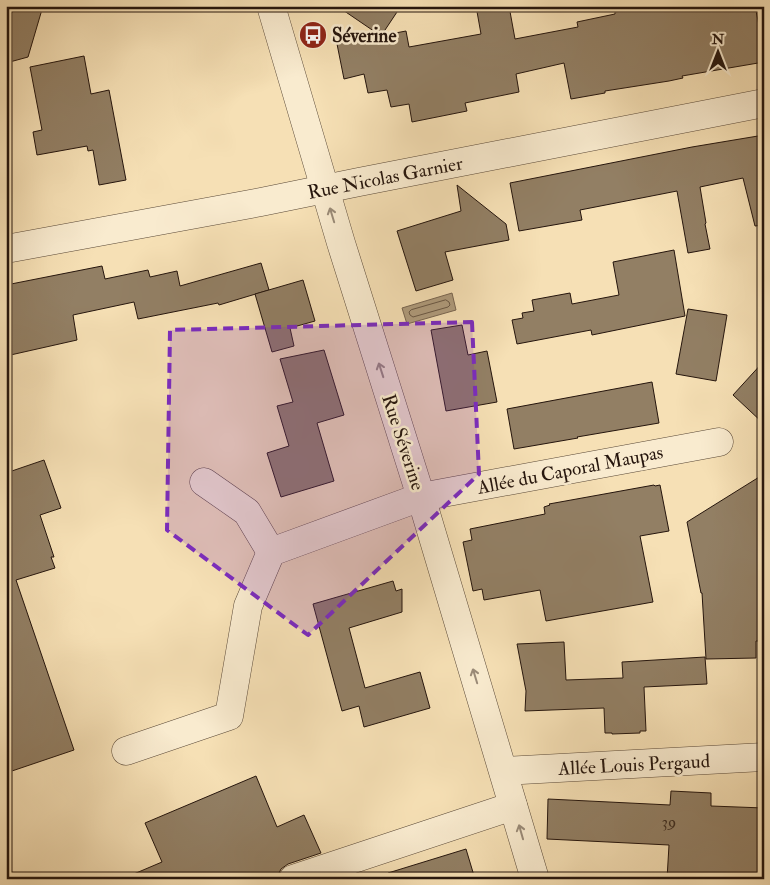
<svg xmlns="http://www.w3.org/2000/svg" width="770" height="885" viewBox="0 0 770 885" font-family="'IM FELL Double Pica',serif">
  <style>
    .water { fill: #af9b7c; stroke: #786550 }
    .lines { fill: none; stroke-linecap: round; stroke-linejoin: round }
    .shore { stroke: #6a5844; stroke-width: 1 }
    .building { fill: #927f64; stroke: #25150d }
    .minor-casing { stroke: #594837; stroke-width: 29 }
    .minor { stroke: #f9ebcf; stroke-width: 28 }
    .oneway { stroke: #9a8b78 }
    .marked { fill: #7b2cbf; fill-opacity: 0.2; stroke: #7b2cbf; stroke-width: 4; stroke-dasharray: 10 6; stroke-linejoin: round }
    .labels { text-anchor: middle; stroke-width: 5; stroke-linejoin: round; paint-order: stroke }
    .number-label { font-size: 16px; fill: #403023 }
    .poi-label { font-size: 19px; font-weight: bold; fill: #25150d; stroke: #f9ebcf; text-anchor: start }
    .street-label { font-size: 19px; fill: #25150d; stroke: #f9ebcf }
  </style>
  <rect width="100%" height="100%" fill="#f6e0b5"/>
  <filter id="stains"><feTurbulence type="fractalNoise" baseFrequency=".004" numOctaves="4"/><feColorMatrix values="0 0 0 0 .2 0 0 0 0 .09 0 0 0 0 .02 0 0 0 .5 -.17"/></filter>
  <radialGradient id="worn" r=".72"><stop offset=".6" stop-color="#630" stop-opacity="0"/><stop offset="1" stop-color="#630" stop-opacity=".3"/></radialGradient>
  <polygon class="water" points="452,293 456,310 407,324 402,308"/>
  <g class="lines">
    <polygon class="shore" points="446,300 449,302 450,305 448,307 413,317 410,315 409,312 411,310"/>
  </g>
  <g class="building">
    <polygon points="6,6 43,6 28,57 6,63"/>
    <polygon points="337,6 401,6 381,36"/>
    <polygon points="476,6 509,6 515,39 578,27 577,22 615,14 615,12 647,6 755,6 764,50 764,62 682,76 683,78 669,81 605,91 605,93 571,99 564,63 516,74 519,92 465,103 467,111 412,122 409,104 391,107 387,90 368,93 364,74 344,79 337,44 406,31 409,47 481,34"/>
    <polygon points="84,56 91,94 109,90 126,180 99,185 93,150 88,151 87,146 37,155 33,132 42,130 30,67"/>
    <polygon points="764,135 764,225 755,226 743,178 700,187 706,223 705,224 710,249 688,253 677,191 580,210 582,220 519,231 510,183 692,147"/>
    <polygon points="457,185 506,224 509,240 445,252 453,280 416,291 397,231 461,211"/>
    <polygon points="674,250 685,316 592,335 591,330 517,344 512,320 523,318 522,313 534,311 532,300 570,293 572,304 619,295 613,262"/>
    <polygon points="261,263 269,290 219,305 218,303 138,319 134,302 73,315 77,340 6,356 6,285 102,266 105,279 148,270 150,277 177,271 180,286"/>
    <polygon points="303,280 315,321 290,328 294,346 272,352 255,294"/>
    <polygon points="688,309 727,315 716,381 676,374"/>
    <polygon points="462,325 468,355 487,351 497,402 446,411 431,330"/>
    <polygon points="324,350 344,415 317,423 334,481 281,497 267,453 289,446 277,406 293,402 280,359"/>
    <polygon points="764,361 764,424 733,395"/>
    <polygon points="652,382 659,423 577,437 578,438 514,449 507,409"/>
    <polygon points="44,460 61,508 40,515 54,557 51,557 55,568 16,580 74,750 6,773 6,473"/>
    <polygon points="764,474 764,641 756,641 756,658 706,659 702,593 701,593 687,522"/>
    <polygon points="654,485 655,486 660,485 669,531 640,536 653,602 546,621 540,590 484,600 482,589 473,591 463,542 472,540 470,529 545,514 544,507 550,505 549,504"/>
    <polygon points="393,581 396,591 402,589 402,612 349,628 365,688 420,672 430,708 364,727 359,706 342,711 313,604"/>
    <polygon points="564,642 566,680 623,678 622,662 705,657 707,684 644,687 646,731 640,731 640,733 612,734 612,733 605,733 604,708 525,711 526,691 517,644"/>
    <polygon points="256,776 277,827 304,815 321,853 288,864 281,869 278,875 278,879 122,879 162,862 145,823"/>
    <polygon points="671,791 711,793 711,806 764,808 764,879 667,879 669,845 547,839 548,799 670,805"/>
    <polygon points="466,849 475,879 388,879 388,873"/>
  </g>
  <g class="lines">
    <defs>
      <g id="minor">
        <polyline points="271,6 341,243 421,497 535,879"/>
        <polyline points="6,249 261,202 359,182 764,103"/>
        <polyline points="204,482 247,512 271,552"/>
        <polyline points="126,751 229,716 248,606 271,552 421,497 719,442"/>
        <polyline points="504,771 764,757"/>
        <polyline points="293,879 513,806"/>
      </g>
    </defs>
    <use href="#minor" class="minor-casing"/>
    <use href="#minor" class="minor"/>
  </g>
  <defs><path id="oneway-shaft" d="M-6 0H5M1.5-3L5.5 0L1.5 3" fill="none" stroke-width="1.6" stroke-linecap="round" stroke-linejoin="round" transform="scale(1.25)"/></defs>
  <g class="oneway">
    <use href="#oneway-shaft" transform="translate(332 215) rotate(-107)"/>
    <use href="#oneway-shaft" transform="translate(381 370) rotate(-108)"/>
    <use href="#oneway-shaft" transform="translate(475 676) rotate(-107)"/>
    <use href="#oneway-shaft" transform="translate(521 832) rotate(-106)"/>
  </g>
  <path class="marked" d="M472 322 479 474 308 635 167 530 170 330Z"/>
  <defs>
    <symbol id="bus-disc" viewBox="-11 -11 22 22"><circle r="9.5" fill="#8f2418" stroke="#f9ebcf"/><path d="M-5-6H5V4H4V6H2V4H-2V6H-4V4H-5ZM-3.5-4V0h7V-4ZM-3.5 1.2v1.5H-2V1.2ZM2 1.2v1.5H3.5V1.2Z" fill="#fff"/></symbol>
  </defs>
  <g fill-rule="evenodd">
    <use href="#bus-disc" x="297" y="19" width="32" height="32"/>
  </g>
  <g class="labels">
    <g class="number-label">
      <text x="669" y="827">39</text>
    </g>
    <g class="poi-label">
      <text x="332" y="42">Séverine</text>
    </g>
    <g class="street-label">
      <text transform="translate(385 177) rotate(-11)" y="7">Rue Nicolas Garnier</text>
      <text transform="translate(404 442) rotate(72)" y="7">Rue Séverine</text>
      <text transform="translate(570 469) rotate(-11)" y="7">Allée du Caporal Maupas</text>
      <text transform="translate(634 764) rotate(-3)" y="7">Allée Louis Pergaud</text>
    </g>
  </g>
  <rect width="770" height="885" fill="none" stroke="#f6e0b5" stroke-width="25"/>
  <rect x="8" y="8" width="755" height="870" fill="none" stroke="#25150d" stroke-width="2.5"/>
  <rect x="12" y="12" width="745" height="860" fill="none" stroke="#25150d"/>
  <g transform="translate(718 52)" stroke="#f9ebcf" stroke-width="4" paint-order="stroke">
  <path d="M0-4L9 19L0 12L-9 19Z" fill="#25150d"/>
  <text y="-8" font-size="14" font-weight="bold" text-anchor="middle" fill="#25150d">N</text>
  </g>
  <rect width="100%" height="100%" filter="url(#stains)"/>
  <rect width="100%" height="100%" fill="url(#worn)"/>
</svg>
